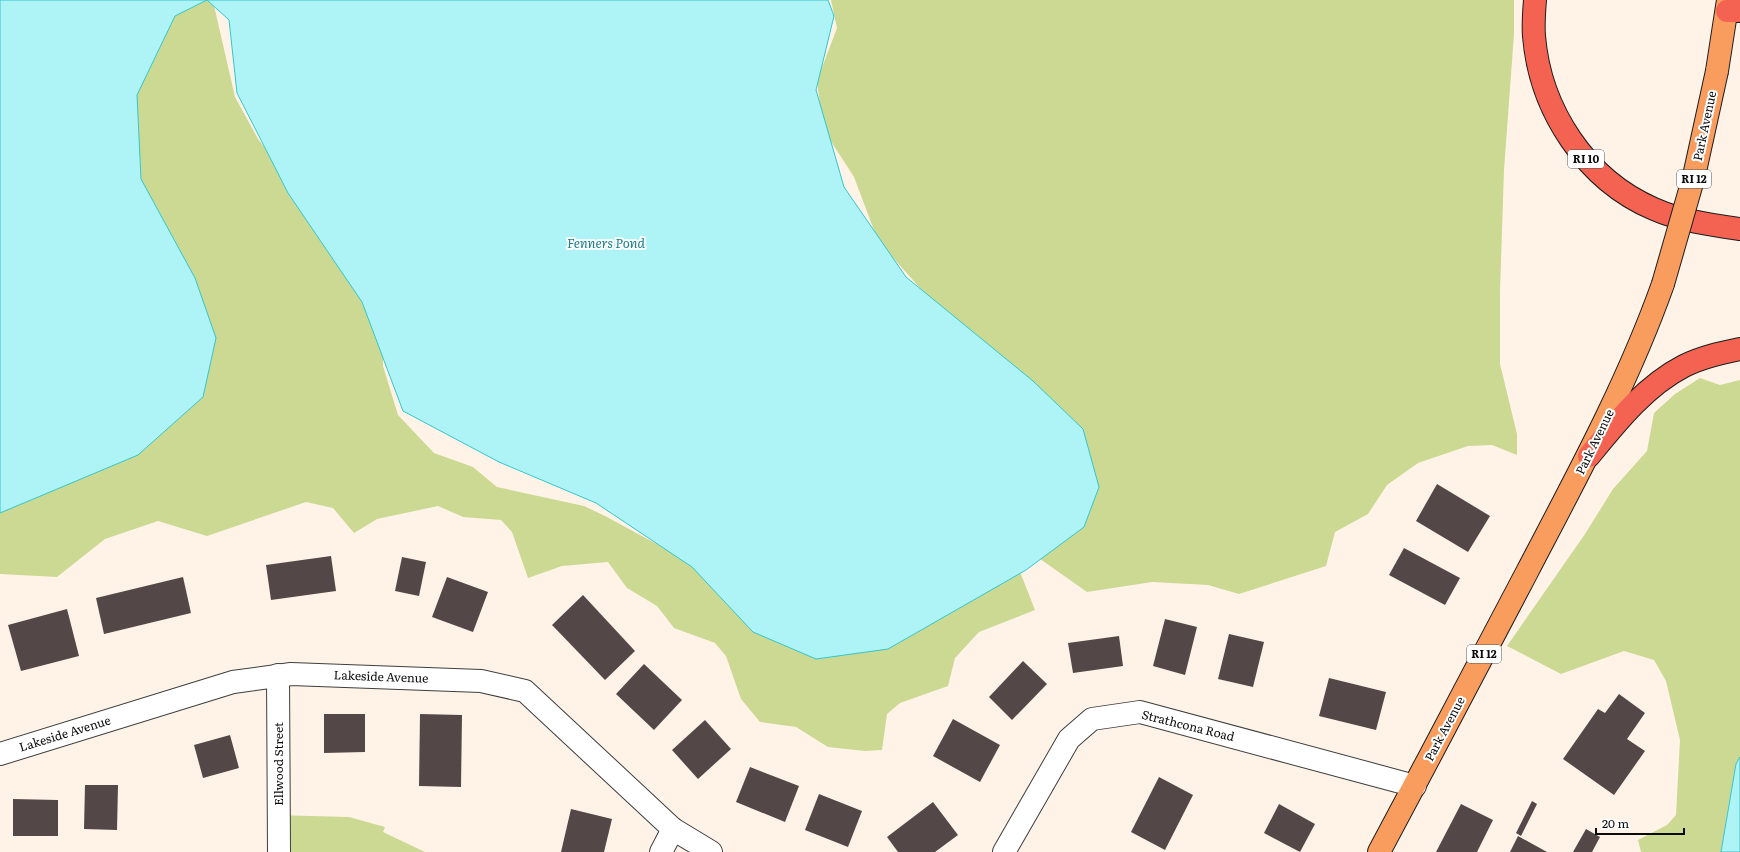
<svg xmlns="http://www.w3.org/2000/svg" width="1740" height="852" viewBox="0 0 1740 852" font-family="Literata,serif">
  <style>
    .forest { fill: #cbd993 }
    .water { fill: #aef4f6; stroke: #35c6cd }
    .building { fill: #534847 }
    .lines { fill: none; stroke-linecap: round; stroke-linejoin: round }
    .minor-casing { stroke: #3e3e3e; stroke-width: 24 }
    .major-casing { stroke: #1c1c1c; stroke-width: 24 }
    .highway-casing { stroke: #1c1c1c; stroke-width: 24 }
    .minor { stroke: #fff; stroke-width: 22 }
    .major { stroke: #f99d5f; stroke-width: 22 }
    .highway { stroke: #f46251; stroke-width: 22 }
    .major-bridge-casing { stroke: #1c1c1c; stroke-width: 24; stroke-linecap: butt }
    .major-bridge { stroke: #f99d5f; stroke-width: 22 }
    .labels { text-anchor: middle; stroke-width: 4; stroke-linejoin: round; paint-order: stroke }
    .shield { fill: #fff; stroke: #545454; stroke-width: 1 }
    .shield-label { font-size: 11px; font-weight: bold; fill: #0b0b0b }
    .street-label { font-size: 12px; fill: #0b0b0b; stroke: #fff }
    .water-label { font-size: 13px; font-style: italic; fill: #15838d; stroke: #fff }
  </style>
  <rect width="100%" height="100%" fill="#fff3e8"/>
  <g class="forest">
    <polygon points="172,0 213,1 235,97 258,139 302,195 383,318 383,366 398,415 434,453 473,467 497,487 584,506 605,516 736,587 1015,559 1035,610 979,632 955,658 948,686 900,703 887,714 882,750 865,751 828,747 796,727 760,722 741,699 726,656 715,643 674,628 657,606 627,588 608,562 562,566 528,578 512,532 501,520 463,517 438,506 377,519 354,533 333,508 306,502 207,536 158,521 105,539 57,577 0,574 0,493 117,130"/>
    <polygon points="831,0 1514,0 1514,34 1504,170 1500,292 1500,364 1517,434 1517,455 1492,445 1468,446 1418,463 1387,485 1368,514 1335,532 1326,566 1239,594 1208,585 1152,582 1087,592 1033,554 938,308 878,241 854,177 823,129 817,81 837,28"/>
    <polygon points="1700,378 1720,385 1740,380 1740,757 1736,764 1721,852 1641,852 1638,840 1667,825 1676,815 1680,740 1666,681 1654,660 1624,651 1561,674 1507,646 1585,534 1613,489 1647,451 1654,413 1675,394"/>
    <polygon points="272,815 349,817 385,827 383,832 425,852 268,852"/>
  </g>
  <g class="water">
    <polygon points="0,0 828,0 834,16 816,90 844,187 906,277 1033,381 1083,429 1099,487 1084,527 1026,570 888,649 816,659 753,632 692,567 596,503 499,462 403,411 362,302 288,193 237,93 229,20 207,0 175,16 137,95 141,179 195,278 216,338 203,397 138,455 0,513"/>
    <polygon points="1740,757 1740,852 1721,852 1736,764"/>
  </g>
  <g class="building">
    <polygon points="1437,484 1490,516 1468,552 1416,521"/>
    <polygon points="1404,548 1460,578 1445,605 1389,575"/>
    <polygon points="331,556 336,591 271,600 266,565"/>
    <polygon points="402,557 426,562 419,596 395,591"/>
    <polygon points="183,577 191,613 104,634 96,598"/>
    <polygon points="447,577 488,592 473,632 432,617"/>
    <polygon points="583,595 635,651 605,680 552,625"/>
    <polygon points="67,609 79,656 21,671 8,625"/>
    <polygon points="1165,619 1197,627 1185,675 1153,666"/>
    <polygon points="1229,634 1264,642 1253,687 1218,679"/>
    <polygon points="1119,636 1123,666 1073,673 1068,643"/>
    <polygon points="1023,661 1047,684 1012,720 989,697"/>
    <polygon points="644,664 682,700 654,730 616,694"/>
    <polygon points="1329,678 1386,692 1376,730 1319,716"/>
    <polygon points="1619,694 1645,713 1627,739 1645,751 1614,795 1563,759 1598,709 1605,713"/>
    <polygon points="324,714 365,714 365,752 324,753"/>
    <polygon points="420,714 462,715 461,787 419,786"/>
    <polygon points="953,719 1000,745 980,782 933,756"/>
    <polygon points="705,720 731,749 698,779 672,750"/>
    <polygon points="230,735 239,768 203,778 194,745"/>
    <polygon points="750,767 799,786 785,822 736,802"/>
    <polygon points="1159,777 1193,795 1165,850 1131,832"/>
    <polygon points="85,785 118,785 117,830 84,829"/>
    <polygon points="819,794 862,811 848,847 805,830"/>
    <polygon points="13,799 58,800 58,836 13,836"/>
    <polygon points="1532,801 1537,804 1521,836 1516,833"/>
    <polygon points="933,802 958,835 935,852 898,852 887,837"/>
    <polygon points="1279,804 1315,824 1300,852 1264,833"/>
    <polygon points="1461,804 1493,820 1477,852 1436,852"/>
    <polygon points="571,809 612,819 604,852 561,852"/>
    <polygon points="1586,829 1600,837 1592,852 1573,852"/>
    <polygon points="1518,836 1547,852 1510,852"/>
  </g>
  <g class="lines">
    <defs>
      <g id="minor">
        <polyline points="278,675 279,852"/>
        <polyline points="0,754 233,682 291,674 481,681 525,691 673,829 711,852"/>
        <polyline points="661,852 673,829"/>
        <polyline points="1004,852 1069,739 1092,719 1140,712 1415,786"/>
      </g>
      <g id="major">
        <polyline points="1717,71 1728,0"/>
        <path d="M1379 852C1429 759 1477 666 1527 572 1576 478 1627 385 1663 284"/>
      </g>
      <g id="highway">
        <path d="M1535 0C1534 12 1533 24 1534 36 1540 110 1586 180 1654 209 1681 221 1711 225 1740 229"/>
        <polyline points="1727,11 1740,11"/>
        <path d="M1589 456C1616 423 1645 386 1684 366 1702 357 1721 353 1740 349"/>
      </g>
    </defs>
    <use href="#minor" class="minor-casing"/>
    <use href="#major" class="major-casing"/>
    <use href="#highway" class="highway-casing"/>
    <use href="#minor" class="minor"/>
    <use href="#major" class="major"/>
    <use href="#highway" class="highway"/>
    <defs>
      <polyline id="major-bridge" points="1663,284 1694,176 1717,71"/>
    </defs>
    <use href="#major-bridge" class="major-bridge-casing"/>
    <use href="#major-bridge" class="major-bridge"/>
  </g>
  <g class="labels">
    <g class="shield">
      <rect x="1568" y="150" width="36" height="18" rx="3"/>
      <rect x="1677" y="170" width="34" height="18" rx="3"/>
      <rect x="1467" y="645" width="34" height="18" rx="3"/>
    </g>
    <g class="shield-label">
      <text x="1586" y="163">RI 10</text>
      <text x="1694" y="183">RI 12</text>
      <text x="1484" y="658">RI 12</text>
    </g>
    <g class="street-label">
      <text transform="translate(1705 126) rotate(-78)" y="4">Park Avenue</text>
      <text transform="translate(1595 442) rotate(-64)" y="4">Park Avenue</text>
      <text transform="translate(381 677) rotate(2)" y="4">Lakeside Avenue</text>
      <text transform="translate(1188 726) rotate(14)" y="4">Strathcona Road</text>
      <text transform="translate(1445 729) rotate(-62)" y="4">Park Avenue</text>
      <text transform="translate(65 734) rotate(-17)" y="4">Lakeside Avenue</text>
      <text transform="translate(279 764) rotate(-90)" y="4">Ellwood Street</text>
    </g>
    <g class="water-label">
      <text x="606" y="248">Fenners Pond</text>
    </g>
  </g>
  <path d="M1596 828v6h88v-6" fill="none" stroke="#0b0b0b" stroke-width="2"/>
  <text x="1602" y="828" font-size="12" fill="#0b0b0b" stroke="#ffffff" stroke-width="3" paint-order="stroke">20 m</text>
</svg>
